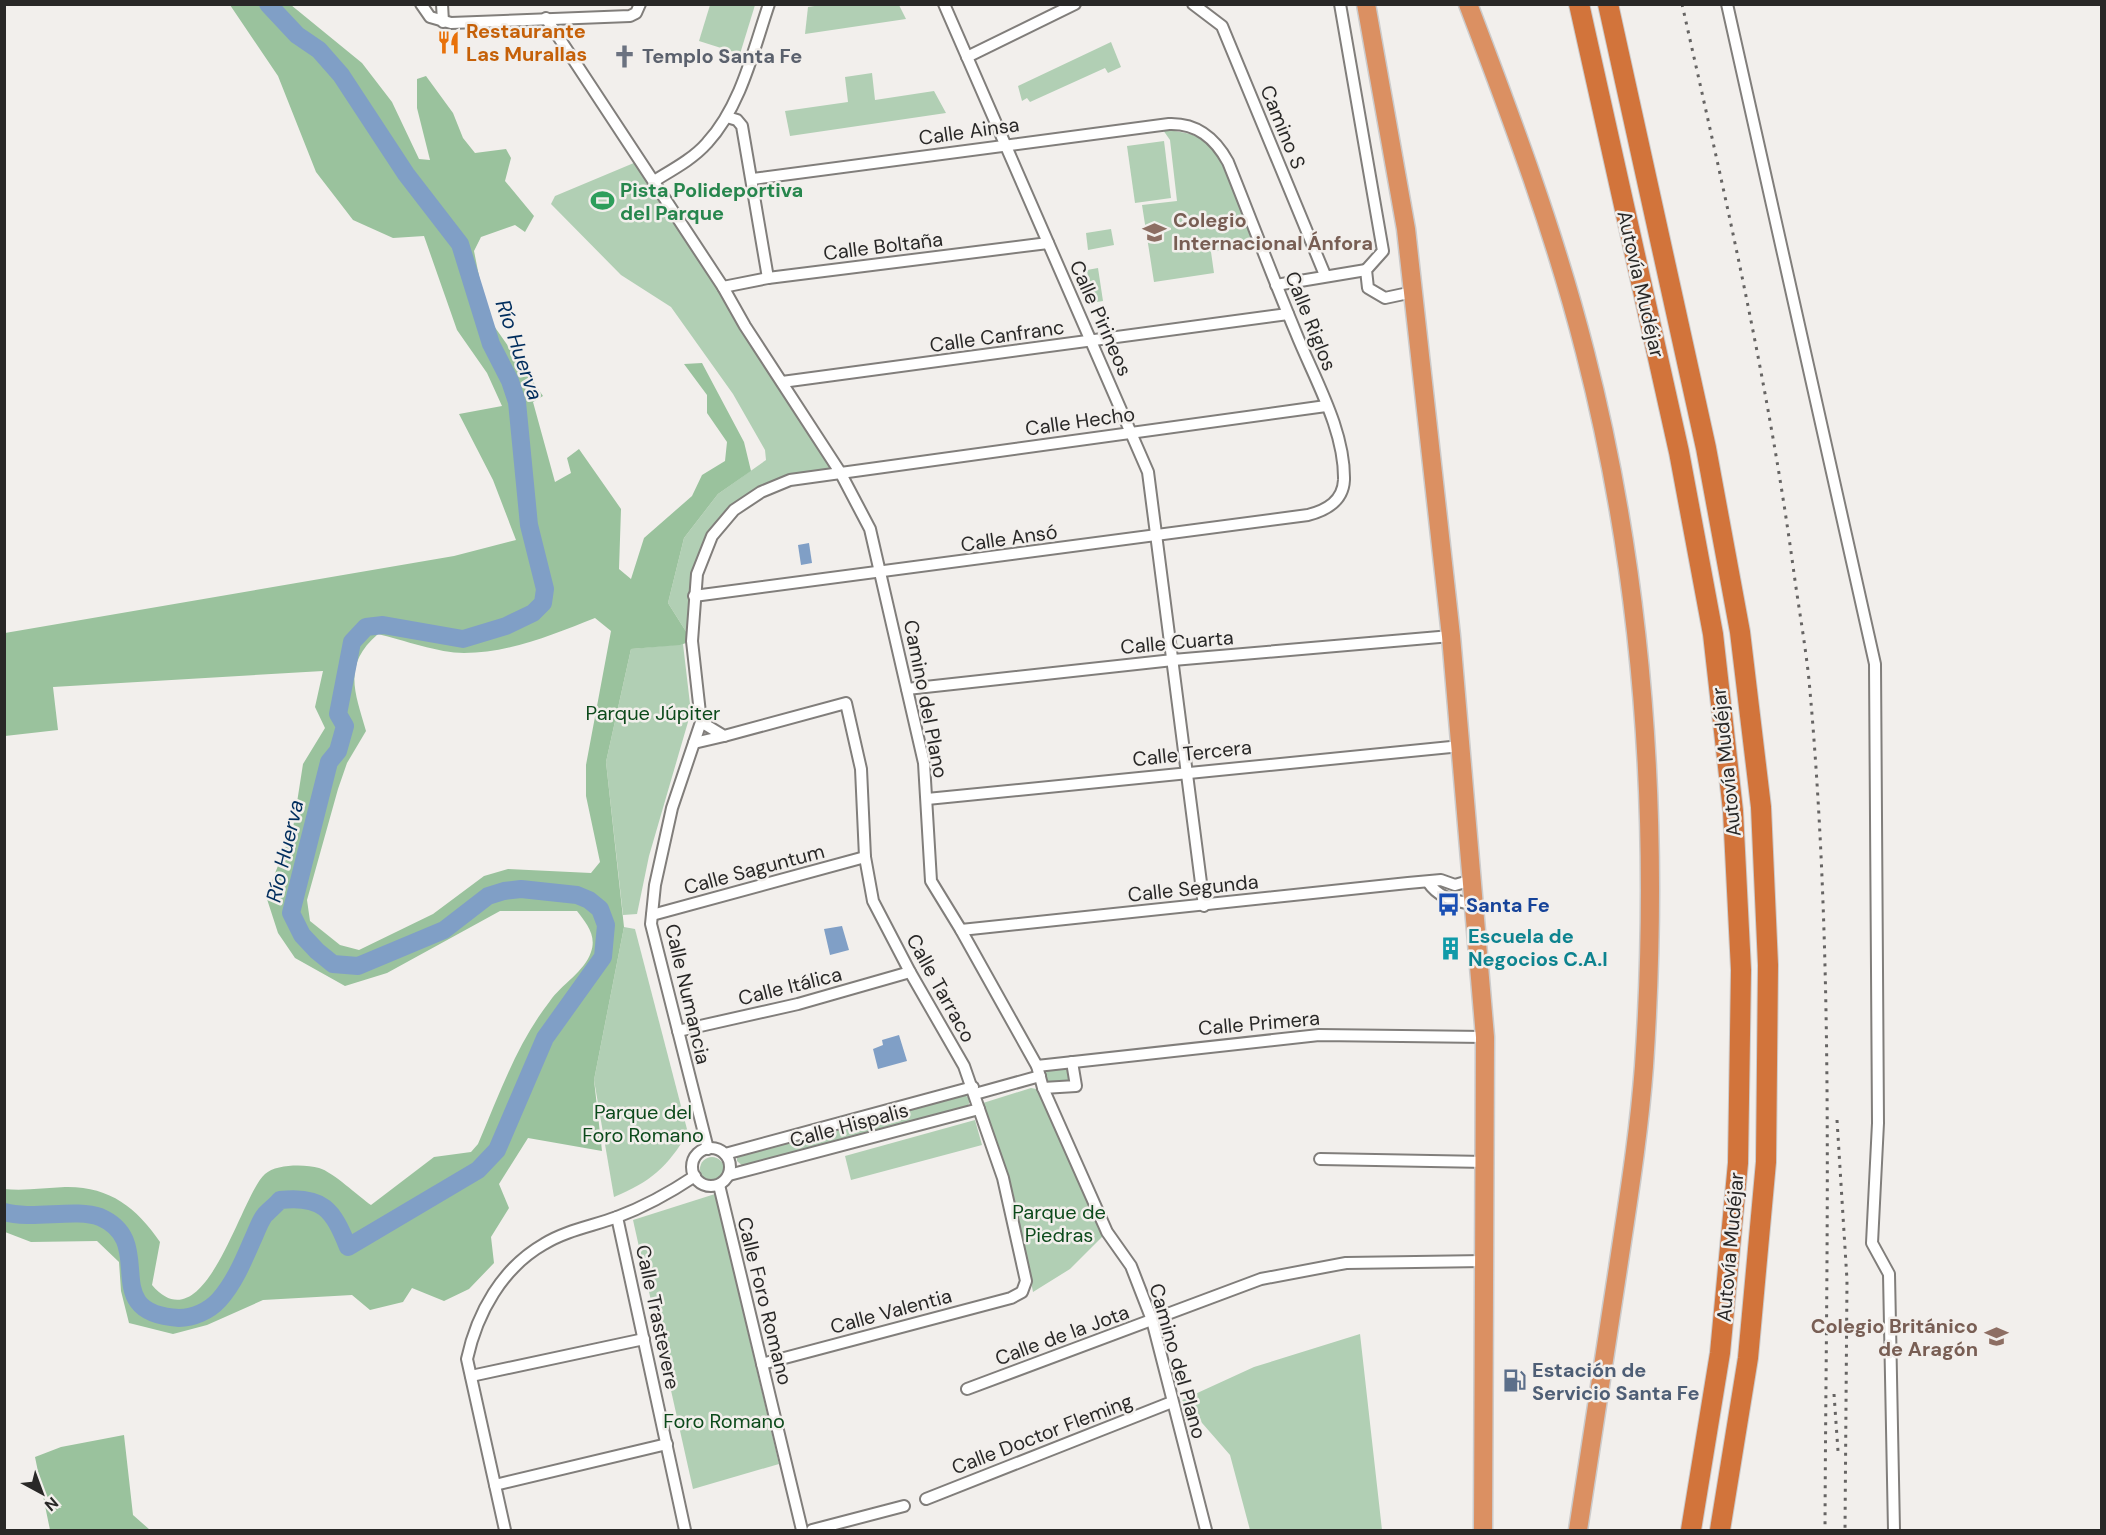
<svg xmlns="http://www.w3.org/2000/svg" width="2106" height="1535" viewBox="0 0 2106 1535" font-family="'DM Sans',sans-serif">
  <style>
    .green { fill: #b1cfb4 }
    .forest { fill: #9ac29d; fill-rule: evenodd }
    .water { fill: #809fc6 }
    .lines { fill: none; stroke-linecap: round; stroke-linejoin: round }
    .river { stroke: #809fc6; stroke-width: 18 }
    .minor-casing { stroke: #817e7b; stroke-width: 14 }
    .trunk-casing { stroke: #cccbcb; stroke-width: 21 }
    .motorway-casing { stroke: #cccbcb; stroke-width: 22 }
    .minor { stroke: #fff; stroke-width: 10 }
    .trunk { stroke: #db9062; stroke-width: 18 }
    .motorway { stroke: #d2743b; stroke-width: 20 }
    .rail { stroke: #666463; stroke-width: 3; stroke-dasharray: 3 6; stroke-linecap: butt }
    .labels { text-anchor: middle; stroke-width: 5; stroke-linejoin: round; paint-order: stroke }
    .food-label { font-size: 20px; font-weight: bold; fill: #c56008; stroke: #f2efec; text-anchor: start }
    .worship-label { font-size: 20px; font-weight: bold; fill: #5b616d; stroke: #f2efec; text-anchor: start }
    .street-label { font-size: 20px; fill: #292827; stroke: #f2efec }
    .leisure-label { font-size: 20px; font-weight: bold; fill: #27864d; stroke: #f2efec; text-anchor: start }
    .education-label { font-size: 20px; font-weight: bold; fill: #785e54; stroke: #f2efec; text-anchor: start }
    .park-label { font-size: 20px; fill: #0c4a1b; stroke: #f2efec }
    .transit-label { font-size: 20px; font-weight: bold; fill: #164399; stroke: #f2efec; text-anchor: start }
    .culture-label { font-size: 20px; font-weight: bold; fill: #0d838f; stroke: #f2efec; text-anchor: start }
    .service-label { font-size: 20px; font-weight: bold; fill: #4e5e75; stroke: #f2efec; text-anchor: start }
    .water-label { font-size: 21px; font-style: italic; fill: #002d5d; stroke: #f2efec }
  </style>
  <rect width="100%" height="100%" fill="#f2efec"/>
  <g class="green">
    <polygon points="710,5 755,5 740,54 699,41"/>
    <polygon points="821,5 899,5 906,19 805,34 808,7"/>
    <polygon points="1111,42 1121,67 1108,73 1105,68 1030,102 1027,98 1022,101 1018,86"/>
    <polygon points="872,73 875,100 934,91 946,113 790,136 785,111 848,102 845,77"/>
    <path d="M1163 130C1188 132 1205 135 1220 156L1254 246 1211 252 1214 273 1154 282 1142 205 1177 201 1170 140Z"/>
    <polygon points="1164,141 1171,198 1135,203 1127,146"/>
    <polygon points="641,160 840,472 821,474 747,500 702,556 692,641 668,603 684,538 718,494 766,460 765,450 733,394 671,307 621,275 551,204 555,196"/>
    <polygon points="1111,229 1114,245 1088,250 1086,233"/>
    <polygon points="1098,268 1103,301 1091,303 1087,270"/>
    <polygon points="683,644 690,704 688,722 649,856 637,914 623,915 606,762 631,649"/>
    <path d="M624 927 635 929 688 1133C667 1167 652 1181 614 1197L594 1080Z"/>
    <polygon points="1072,1062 1075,1085 1045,1086 1040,1068"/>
    <polygon points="1031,1088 1042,1090 1107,1232 1070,1269 1033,1292 1017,1210 983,1103"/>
    <polygon points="963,1094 971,1099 966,1110 745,1168 737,1161 737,1155"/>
    <polygon points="975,1120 982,1145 851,1180 845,1156"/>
    <circle cx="712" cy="1169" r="12"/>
    <polygon points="715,1194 779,1464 693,1489 633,1220"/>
    <polygon points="1360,1334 1382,1530 1250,1530 1230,1455 1182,1400 1254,1367"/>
  </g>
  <g class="forest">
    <path d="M230 5H291L362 63 392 102 419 159 430 160 417 108V79L426 76 453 113 463 138 475 153 506 149 511 158 505 181 534 216 525 232 515 225 481 237 474 251 487 316 543 396 533 402 555 482 571 473 567 458 579 449 621 509 619 569 631 579 644 538 692 496 702 475 725 461 727 442 707 413V395L684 364 702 363 744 442 751 471 718 494 684 538 668 603 692 641 680 645 631 649 606 762 624 927 594 1080 602 1151 528 1138 499 1184 509 1208 491 1237 494 1263 469 1289 444 1301 412 1288 403 1302 370 1310 352 1295 263 1300 207 1325 173 1334 129 1323 121 1291 119 1262 97 1241 31 1242 5 1232 4 1189C24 1191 45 1188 65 1187 109 1186 136 1207 160 1242L152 1285C205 1347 240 1196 265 1174 276 1164 305 1164 319 1168 333 1172 358 1196 371 1205L434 1157 471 1152 478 1144C499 1095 517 1043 550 1001 561 985 585 971 591 952 597 935 586 923 577 911H500L387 973 345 986 295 958 278 933 266 896 293 828 303 764 325 728 315 707 323 671 53 687 58 730 5 736V633L454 556 516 540 493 480 459 414 502 406 487 373 457 330 424 236 393 238 353 220 316 172 278 76ZM595 618 611 631 586 765V796L600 862 591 873 508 869 484 876 433 914 359 950 340 945 310 921 307 900 338 789 347 763 366 731C355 692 342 665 378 634 403 640 439 653 464 653 509 653 555 634 595 618Z"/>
    <polygon points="124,1435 133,1515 150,1530 50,1530 35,1457 61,1447"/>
  </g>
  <g class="water">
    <polygon points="809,543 812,563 801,565 798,545"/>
    <polygon points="842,926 849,950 830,955 824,929"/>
    <polygon points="899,1035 907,1061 878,1069 873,1049 883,1045 882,1040"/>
  </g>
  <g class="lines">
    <path class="river" d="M4 1212C32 1220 76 1208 100 1217 160 1243 95 1313 179 1318 193 1318 209 1311 219 1300 234 1283 243 1262 252 1241 256 1233 259 1223 264 1216 268 1211 275 1206 280 1200 323 1195 333 1210 348 1247L478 1170 497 1150 545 1038 603 957 606 925 600 909 589 900 577 895 521 889 504 891 488 896 444 930 358 966 333 964 317 951 302 935 291 913 329 762 338 751 345 726 338 714 352 642 366 627 383 625 463 639 506 626 533 613 543 603 545 589 529 525 517 402 510 381 491 344 460 244 406 174 341 75 319 50 297 35 268 4"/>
    <defs>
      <g id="minor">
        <polyline points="421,4 430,17 451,23 630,16 636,13 640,4"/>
        <polyline points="442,4 443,22"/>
        <polyline points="944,4 1148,472 1204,906"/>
        <polyline points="1193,4 1222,26 1325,275"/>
        <polyline points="1340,4 1383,251 1366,270 1368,288 1385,298 1413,292"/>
        <polyline points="1727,4 1875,664 1878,1123 1872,1243 1889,1274 1894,1530"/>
        <polyline points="546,18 723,287 745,326 840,472 870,529 924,763 931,881 961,930 1037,1066 1043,1088 1107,1232 1131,1266 1152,1320 1206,1530"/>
        <polyline points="967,57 1075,4"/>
        <polyline points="727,117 737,120 742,126 768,278"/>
        <path d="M654 181C672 170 693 159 707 143 741 106 753 51 769 4"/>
        <polyline points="1276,285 1366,270"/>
        <polyline points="723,287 768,278 1048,243"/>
        <polyline points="782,382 1288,314"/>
        <path d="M694 596 1308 515C1327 510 1343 501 1344 480 1345 430 1314 378 1296 333 1272 276 1251 219 1228 162 1215 138 1197 123 1169 124L753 179"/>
        <polyline points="907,689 1173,660 1451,636"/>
        <polyline points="701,722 724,736 846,703 861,769 865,857 873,901 910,972 964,1066 1003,1178 1026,1281 1022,1292 1011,1298 762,1364"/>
        <polyline points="694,743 724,736"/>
        <polyline points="927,799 1461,746"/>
        <path d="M1428 882C1440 900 1456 900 1475 905"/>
        <polyline points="652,915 865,857"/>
        <polyline points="961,930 1408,883 1441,880 1455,885 1472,880"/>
        <polyline points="678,1031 798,1004 910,972"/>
        <polyline points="1037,1066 1319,1035 1485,1037"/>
        <polyline points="1043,1088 1076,1086 1072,1062"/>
        <polyline points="975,1094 1040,1076"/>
        <circle cx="711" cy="1167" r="19"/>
        <polyline points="708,1149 651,924 655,885 672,808 701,722 692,641 697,574 712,536 734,510 761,492 790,480 1326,406"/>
        <polyline points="725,1154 973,1087"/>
        <polyline points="1320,1159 1486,1162"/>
        <polyline points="729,1175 979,1109"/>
        <polyline points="719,1185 802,1530"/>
        <polyline points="617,1217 685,1530"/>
        <polyline points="471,1376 644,1339"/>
        <polyline points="967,1389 1261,1279 1346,1263 1485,1261"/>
        <polyline points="495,1485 667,1444"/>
        <polyline points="926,1499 1172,1402"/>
        <path d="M505 1530 467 1359C477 1313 502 1268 544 1244 567 1230 593 1226 617 1217 644 1207 671 1192 695 1176"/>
        <polyline points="812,1530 904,1506"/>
      </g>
      <g id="trunk">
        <polyline points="1366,4 1406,229 1451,636 1485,1037 1483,1530"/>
        <path d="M1468 4C1512 119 1555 234 1585 352 1645 585 1660 827 1644 1066 1639 1134 1628 1201 1618 1268 1605 1355 1591 1443 1578 1530"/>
      </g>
      <g id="motorway">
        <polyline points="1579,4 1679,452 1713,634 1733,811 1741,970 1738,1163 1720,1353 1691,1530"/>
        <polyline points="1608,4 1706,448 1740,632 1761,807 1768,965 1766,1162 1748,1358 1720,1530"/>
      </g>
    </defs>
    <use href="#minor" class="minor-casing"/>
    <use href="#trunk" class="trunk-casing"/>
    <use href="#motorway" class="motorway-casing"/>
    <use href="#minor" class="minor"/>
    <use href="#trunk" class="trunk"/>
    <use href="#motorway" class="motorway"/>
    <g class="rail">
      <path d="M1682 4C1724 191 1767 376 1793 566 1798 604 1805 642 1809 680 1835 963 1826 1247 1825 1530"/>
      <polyline points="1837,1120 1847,1280 1845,1530"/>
      <polyline points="1834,1394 1838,1451"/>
    </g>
  </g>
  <defs>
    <symbol id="restaurant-bare" viewBox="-9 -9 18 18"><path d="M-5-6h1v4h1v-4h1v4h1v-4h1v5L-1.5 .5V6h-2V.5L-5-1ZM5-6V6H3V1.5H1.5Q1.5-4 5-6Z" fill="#e8710a" stroke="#f2efec" stroke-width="2.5" paint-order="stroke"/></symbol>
    <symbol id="church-bare" viewBox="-9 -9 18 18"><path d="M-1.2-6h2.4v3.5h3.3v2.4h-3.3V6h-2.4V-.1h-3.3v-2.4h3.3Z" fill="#6b7280" stroke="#f2efec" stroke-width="2.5" paint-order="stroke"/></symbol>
    <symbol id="stadium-bare" viewBox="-9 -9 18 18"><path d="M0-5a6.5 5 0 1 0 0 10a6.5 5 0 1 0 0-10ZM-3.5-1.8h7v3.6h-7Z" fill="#2e9e5b" stroke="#f2efec" stroke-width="2.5" paint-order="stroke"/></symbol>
    <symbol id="school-bare" viewBox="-9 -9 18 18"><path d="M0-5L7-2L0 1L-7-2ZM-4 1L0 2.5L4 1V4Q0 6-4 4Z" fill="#8d6e63" stroke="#f2efec" stroke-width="2.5" paint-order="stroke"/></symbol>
    <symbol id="bus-bare" viewBox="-9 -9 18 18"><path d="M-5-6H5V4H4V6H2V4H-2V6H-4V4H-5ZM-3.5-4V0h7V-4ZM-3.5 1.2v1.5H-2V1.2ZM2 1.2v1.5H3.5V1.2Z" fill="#1a4fb4" stroke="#f2efec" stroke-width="2.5" paint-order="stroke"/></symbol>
    <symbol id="building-bare" viewBox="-9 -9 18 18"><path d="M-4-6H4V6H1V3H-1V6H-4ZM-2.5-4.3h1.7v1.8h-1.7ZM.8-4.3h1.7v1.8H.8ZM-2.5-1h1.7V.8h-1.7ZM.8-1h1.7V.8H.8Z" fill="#0f9aa8" stroke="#f2efec" stroke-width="2.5" paint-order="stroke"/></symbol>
    <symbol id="fuel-bare" viewBox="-9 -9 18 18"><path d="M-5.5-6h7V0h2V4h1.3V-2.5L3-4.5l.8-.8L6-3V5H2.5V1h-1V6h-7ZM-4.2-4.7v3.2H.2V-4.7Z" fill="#5c6f8a" stroke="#f2efec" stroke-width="2.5" paint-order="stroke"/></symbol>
  </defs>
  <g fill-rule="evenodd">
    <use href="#restaurant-bare" x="432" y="26" width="33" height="33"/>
    <use href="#church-bare" x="608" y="40" width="33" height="33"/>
    <use href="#stadium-bare" x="586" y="184" width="33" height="33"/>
    <use href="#school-bare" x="1138" y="216" width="33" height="33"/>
    <use href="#bus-bare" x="1432" y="888" width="33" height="33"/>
    <use href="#building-bare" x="1434" y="932" width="33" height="33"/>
    <use href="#school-bare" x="1980" y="1320" width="33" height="33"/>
    <use href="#fuel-bare" x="1498" y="1364" width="33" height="33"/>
  </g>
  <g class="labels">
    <g class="food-label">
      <text x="466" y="38">Restaurante<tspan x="466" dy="23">Las Murallas</tspan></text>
    </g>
    <g class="worship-label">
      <text x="642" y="63">Templo Santa Fe</text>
    </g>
    <g class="street-label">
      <text transform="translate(1283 127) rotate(68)" y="7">Camino S</text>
      <text transform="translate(969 131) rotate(-8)" y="7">Calle Ainsa</text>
      <text transform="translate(883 246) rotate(-7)" y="7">Calle Boltaña</text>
      <text transform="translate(1641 284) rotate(77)" y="7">Autovía Mudéjar</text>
      <text transform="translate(1101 318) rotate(66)" y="7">Calle Pirineos</text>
      <text transform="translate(1311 321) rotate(68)" y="7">Calle Riglos</text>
      <text transform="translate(997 336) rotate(-8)" y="7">Calle Canfranc</text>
      <text transform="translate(1080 421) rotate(-8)" y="7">Calle Hecho</text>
      <text transform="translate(1009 538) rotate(-8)" y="7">Calle Ansó</text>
      <text transform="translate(1177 642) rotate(-5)" y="7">Calle Cuarta</text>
      <text transform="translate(926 699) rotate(79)" y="7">Camino del Plano</text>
      <text transform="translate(1192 753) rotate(-6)" y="7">Calle Tercera</text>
      <text transform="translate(1726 762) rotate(-96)" y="7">Autovía Mudéjar</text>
      <text transform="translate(754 869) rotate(-15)" y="7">Calle Saguntum</text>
      <text transform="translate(1193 888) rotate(-6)" y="7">Calle Segunda</text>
      <text transform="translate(790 986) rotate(-14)" y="7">Calle Itálica</text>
      <text transform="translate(941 988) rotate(61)" y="7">Calle Tarraco</text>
      <text transform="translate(688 994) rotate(77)" y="7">Calle Numancia</text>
      <text transform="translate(1259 1023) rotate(-5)" y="7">Calle Primera</text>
      <text transform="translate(849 1125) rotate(-15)" y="7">Calle Hispalis</text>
      <text transform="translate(1730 1247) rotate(-85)" y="7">Autovía Mudéjar</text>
      <text transform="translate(765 1301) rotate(76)" y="7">Calle Foro Romano</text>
      <text transform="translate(891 1311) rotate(-15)" y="7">Calle Valentia</text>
      <text transform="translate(658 1317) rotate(78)" y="7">Calle Trastevere</text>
      <text transform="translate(1062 1335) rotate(-20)" y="7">Calle de la Jota</text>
      <text transform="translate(1178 1361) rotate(74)" y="7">Camino del Plano</text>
      <text transform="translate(1042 1434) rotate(-21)" y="7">Calle Doctor Fleming</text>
    </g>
    <g class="leisure-label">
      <text x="620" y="197">Pista Polideportiva<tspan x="620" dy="23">del Parque</tspan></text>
    </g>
    <g class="education-label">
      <text x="1173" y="227">Colegio<tspan x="1173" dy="23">Internacional Ánfora</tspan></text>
      <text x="1978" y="1333" text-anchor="end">Colegio Británico<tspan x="1978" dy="23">de Aragón</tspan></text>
    </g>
    <g class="park-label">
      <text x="653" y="720">Parque Júpiter</text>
      <text x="643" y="1119">Parque del<tspan x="643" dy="23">Foro Romano</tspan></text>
      <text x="1059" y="1219">Parque de<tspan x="1059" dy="23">Piedras</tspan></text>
      <text x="724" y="1428">Foro Romano</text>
    </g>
    <g class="transit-label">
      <text x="1466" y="912">Santa Fe</text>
    </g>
    <g class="culture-label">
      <text x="1468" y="943">Escuela de<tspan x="1468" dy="23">Negocios C.A.I</tspan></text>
    </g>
    <g class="service-label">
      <text x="1532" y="1377">Estación de<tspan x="1532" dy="23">Servicio Santa Fe</tspan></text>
    </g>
    <g class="water-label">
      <text transform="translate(519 350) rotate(71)" y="7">Río Huerva</text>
      <text transform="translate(285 851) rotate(-77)" y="7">Río Huerva</text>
    </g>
  </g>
  <rect width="2106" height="1535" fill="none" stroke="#292827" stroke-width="12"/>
  <g transform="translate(42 1493) rotate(139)" stroke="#f2efec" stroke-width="4.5" paint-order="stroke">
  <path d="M0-4.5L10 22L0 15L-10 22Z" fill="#292827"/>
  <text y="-9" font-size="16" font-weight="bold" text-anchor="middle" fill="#292827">N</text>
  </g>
</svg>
